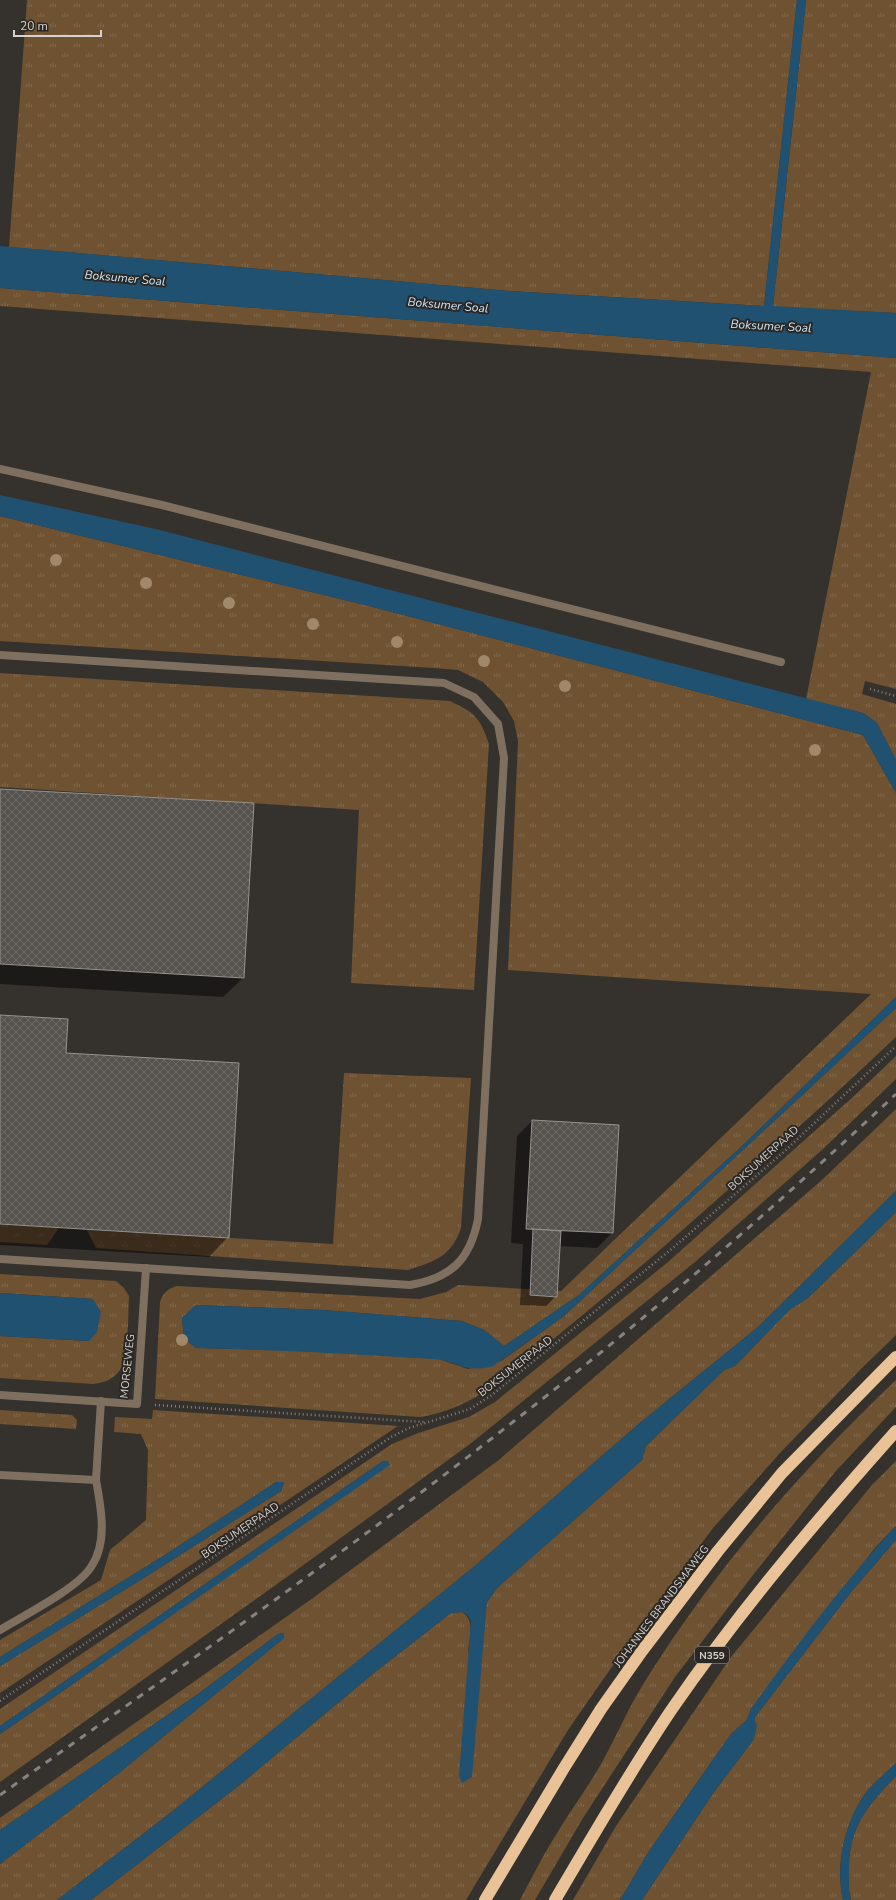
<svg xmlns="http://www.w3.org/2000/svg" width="896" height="1900" viewBox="0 0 896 1900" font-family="'Nunito Sans',sans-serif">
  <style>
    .grass { fill: url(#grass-tufts) }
    .water { fill: #215170 }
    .shadow { fill: #0007 }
    .building { fill: url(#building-cross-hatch); stroke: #96928d }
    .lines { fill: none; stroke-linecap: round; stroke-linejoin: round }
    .path { stroke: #83807d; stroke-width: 2.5; stroke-dasharray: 1 3; stroke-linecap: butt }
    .lane { stroke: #7f6f5e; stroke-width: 8 }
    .street { stroke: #7f6f5e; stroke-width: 8 }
    .highway { stroke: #e9c397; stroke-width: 12 }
    .rail { stroke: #878380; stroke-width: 3; stroke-dasharray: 7 7; stroke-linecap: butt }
    .tree { fill: #a2886b }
    .labels { text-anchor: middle; stroke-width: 4; stroke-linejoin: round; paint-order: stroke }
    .shield { fill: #2b2723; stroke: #a29f9c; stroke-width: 1 }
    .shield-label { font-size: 10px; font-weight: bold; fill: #d5d2d0 }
    .street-label { font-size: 11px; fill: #d5d2d0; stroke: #2b2723 }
    .water-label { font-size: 12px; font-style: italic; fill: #cae6fb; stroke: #2b2723 }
  </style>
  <defs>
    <pattern id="grass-tufts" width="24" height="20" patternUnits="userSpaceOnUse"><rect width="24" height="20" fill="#6e5231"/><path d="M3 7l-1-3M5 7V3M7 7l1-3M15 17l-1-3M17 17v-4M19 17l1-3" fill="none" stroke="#826a4e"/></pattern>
    <pattern id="building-cross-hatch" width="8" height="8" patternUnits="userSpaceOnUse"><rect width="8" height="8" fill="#56524e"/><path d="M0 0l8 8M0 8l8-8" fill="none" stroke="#6d6a66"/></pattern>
  </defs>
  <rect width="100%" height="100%" fill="#35312d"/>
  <g class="grass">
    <polygon points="27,0 797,0 764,306 509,291 9,247"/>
    <polygon points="806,0 896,0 896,313 773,307"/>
    <polygon points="0,288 896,358 896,689 865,681 862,694 896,704 896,760 877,723 863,713 806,699 871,372 0,306"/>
    <path d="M0 516 369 606 863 735 896 793V997L742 1146 579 1295 504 1346 484 1330 462 1321 323 1310 196 1305 182 1318 184 1338 196 1348 291 1350 439 1359 468 1369 501 1361 564 1316 896 1008V1037C817 1112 735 1184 653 1256 621 1283 589 1310 556 1337 515 1371 474 1409 420 1417L155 1399 160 1302C163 1293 167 1289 177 1286L420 1299 446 1292 458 1285 561 1291 871 994 508 970 518 741 514 721 503 702 483 682 458 670 434 668 0 641Z"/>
    <path d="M0 673 450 701C475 713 480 717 489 744L474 990 351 983 359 810 0 787Z"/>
    <polygon points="896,1056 896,1079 822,1150 695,1262 470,1444 298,1569 0,1782 0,1734 70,1686 388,1461 383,1461 0,1726 0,1709 392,1444 418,1433 469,1417 495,1402 668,1262 854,1096"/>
    <path d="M344 1073 471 1078 461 1228C452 1256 434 1262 408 1270L96 1248 87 1230 333 1244Z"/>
    <polygon points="896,1109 896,1191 758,1327 641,1422 476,1565 169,1814 57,1900 0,1900 0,1864 119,1773 284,1638 284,1633 278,1634 198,1694 0,1830 0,1818 313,1598 500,1459 823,1179"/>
    <path d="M896 1212V1335L862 1368 780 1453 713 1528 636 1632 568 1730 466 1900H91L237 1787 375 1672 451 1613 462 1612C476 1621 469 1638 468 1653L487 1602 497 1588 642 1460 646 1446 724 1370 735 1366 789 1310 808 1298Z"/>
    <polygon points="0,1224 59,1228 47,1245 0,1242"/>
    <path d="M0 1274 116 1281 124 1288 129 1296C128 1315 129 1356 120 1370 113 1380 103 1383 93 1384L0 1378V1336L89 1341 93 1299 0 1293Z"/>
    <path d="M896 1380V1407L835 1472 753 1575 675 1677 583 1818 535 1900H520C530 1881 540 1861 551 1843 566 1817 584 1793 600 1766 616 1737 629 1706 647 1678 716 1568 802 1469 896 1380Z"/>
    <polygon points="0,1410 72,1415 77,1420 76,1429 0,1424"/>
    <polygon points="153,1410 398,1426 0,1693 0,1666 139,1581 281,1491 284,1482 276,1482 168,1553 0,1657 0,1640 101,1580 110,1550 146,1520 148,1450 141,1434 114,1432 115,1417 152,1419"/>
    <polygon points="896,1461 896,1526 875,1548 751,1709 747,1720 731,1734 651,1848 620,1900 573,1900 616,1826 731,1657 872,1485"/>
    <path d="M896 1540V1763C887 1772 875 1781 867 1791 845 1821 835 1864 843 1900H642L714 1792 754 1739 755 1717 851 1592Z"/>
    <path d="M896 1776V1900H851C848 1890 849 1880 849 1869 849 1827 867 1806 896 1776Z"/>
  </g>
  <g class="water">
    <polygon points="797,0 806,0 773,306 896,313 896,358 0,288 0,246 509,291 764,306"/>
    <polygon points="0,495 156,529 863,713 877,723 896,760 896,793 863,735 369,606 0,516"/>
    <path d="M896 997V1008L564 1316 493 1366C464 1374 459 1361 434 1359 354 1354 275 1350 196 1348L184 1338 182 1318 196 1305 323 1310 462 1321 484 1330 504 1346 579 1295 742 1146Z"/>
    <polygon points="896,1191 896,1212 808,1298 789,1310 735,1366 724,1370 646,1446 642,1460 497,1588 487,1602 472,1777 462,1783 459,1776 471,1621 467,1615 462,1612 451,1613 375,1672 237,1787 91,1900 57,1900 169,1814 476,1565 641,1422 758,1327"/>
    <polygon points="0,1293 93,1299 101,1312 97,1332 89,1341 0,1336"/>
    <polygon points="383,1461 388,1461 390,1465 0,1734 0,1726"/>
    <polygon points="276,1482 284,1482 281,1491 139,1581 0,1666 0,1657 168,1553"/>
    <path d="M896 1526V1540L851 1592 755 1717V1721L757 1726 754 1739 714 1792 642 1900H620L651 1848 731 1734 747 1720 751 1709C796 1646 843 1583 896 1526Z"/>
    <polygon points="284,1633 284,1638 119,1773 0,1864 0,1830 198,1694 278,1634"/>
    <path d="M896 1763V1776C867 1806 849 1827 849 1869 849 1880 848 1890 851 1900H843C835 1864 845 1821 867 1791 875 1781 887 1772 896 1763Z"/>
  </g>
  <g class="shadow">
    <polygon points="0,790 243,978 223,997 0,984"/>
    <polygon points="0,1016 65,1054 228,1237 209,1257 0,1245"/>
    <polygon points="532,1121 612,1233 597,1248 559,1246 556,1296 546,1306 520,1305 523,1244 511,1243 517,1136"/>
  </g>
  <g class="building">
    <polygon points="0,789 254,803 244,978 0,964"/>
    <polygon points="0,1015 68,1019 66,1053 239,1063 229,1238 0,1224"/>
    <polygon points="532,1120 619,1125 613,1233 526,1229"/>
    <polygon points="533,1229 561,1231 557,1297 530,1295"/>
  </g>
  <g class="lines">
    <g class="path">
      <polyline points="870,689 896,696"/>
      <polyline points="155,1405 424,1422"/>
      <polyline points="0,1701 391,1437 409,1428 470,1409 492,1395 674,1247 786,1150 896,1046"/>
    </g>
    <g class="lane">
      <polyline points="0,469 162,505 781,662"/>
      <path d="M0 655 444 683 474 697 498 724 504 758 478 1219C470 1260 451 1278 410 1285L0 1259"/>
      <path d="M0 1475 96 1480C101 1507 108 1543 91 1567 78 1588 23 1616 0 1630"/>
      <polyline points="96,1480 101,1401"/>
    </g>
    <polyline class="street" points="0,1395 137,1404 146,1268"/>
    <g class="highway">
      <polyline points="485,1900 564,1768 601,1709 642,1651 718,1551 782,1473 896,1357"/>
      <path d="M555 1900C593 1836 630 1771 672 1709 740 1610 817 1520 896 1431"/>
    </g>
    <path class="rail" d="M0 1795C171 1674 344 1554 509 1425 644 1321 772 1210 896 1094"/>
  </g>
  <g class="tree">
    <circle cx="56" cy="560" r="6"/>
    <circle cx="146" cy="583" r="6"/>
    <circle cx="229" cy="603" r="6"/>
    <circle cx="313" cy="624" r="6"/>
    <circle cx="397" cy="642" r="6"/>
    <circle cx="484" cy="661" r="6"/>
    <circle cx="565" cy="686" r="6"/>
    <circle cx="815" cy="750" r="6"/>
    <circle cx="182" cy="1340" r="6"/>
  </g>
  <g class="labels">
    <rect class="shield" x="695" y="1647" width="34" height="16" rx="3"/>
    <g class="shield-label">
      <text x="712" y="1659">N359</text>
    </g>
    <g class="street-label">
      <text transform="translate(763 1158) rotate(-42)" y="4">BOKSUMERPAAD</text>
      <text transform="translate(127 1366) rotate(-84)" y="4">MORSEWEG</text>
      <text transform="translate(515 1366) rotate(-38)" y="4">BOKSUMERPAAD</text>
      <text transform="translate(240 1530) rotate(-34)" y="4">BOKSUMERPAAD</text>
      <text transform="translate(661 1606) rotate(-53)" y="4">JOHANNES BRANDSMAWEG</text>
    </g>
    <g class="water-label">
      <text transform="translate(125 278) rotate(5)" y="4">Boksumer Soal</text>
      <text transform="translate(448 305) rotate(5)" y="4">Boksumer Soal</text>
      <text transform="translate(771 326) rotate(3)" y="4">Boksumer Soal</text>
    </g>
  </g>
  <path d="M14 30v6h87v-6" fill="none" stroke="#d5d2d0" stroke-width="2"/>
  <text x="20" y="30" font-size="12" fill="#d5d2d0" stroke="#2b2723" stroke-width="3" paint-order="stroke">20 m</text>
</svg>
